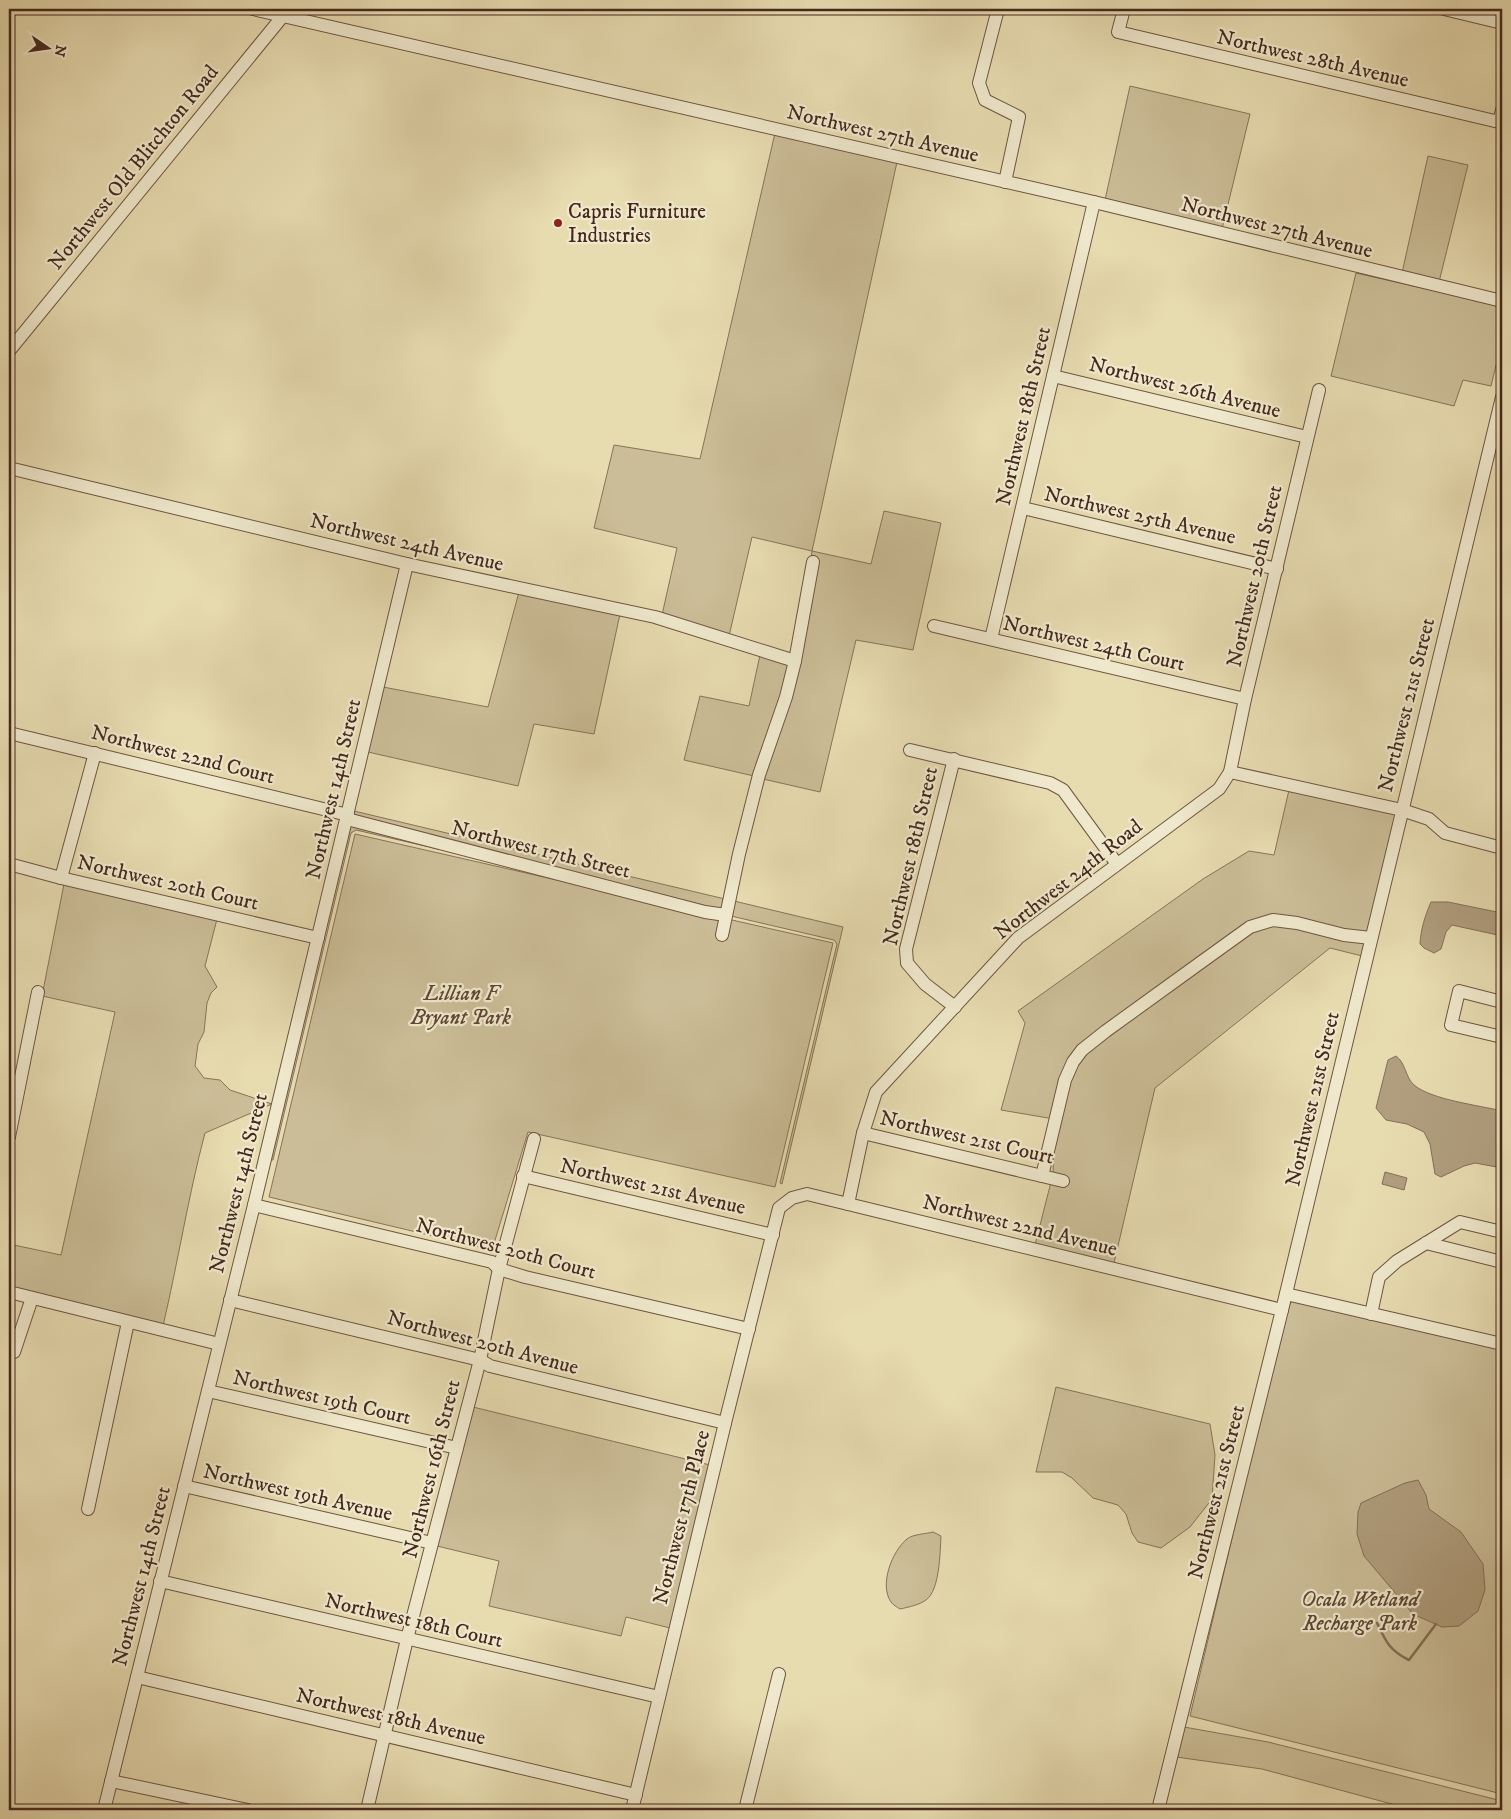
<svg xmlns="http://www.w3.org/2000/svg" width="1511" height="1819" viewBox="0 0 1511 1819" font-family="'IM FELL DW Pica',serif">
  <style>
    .green { fill: #cbbd97; stroke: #88735a }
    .water { fill: #b09e7e; stroke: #856f58 }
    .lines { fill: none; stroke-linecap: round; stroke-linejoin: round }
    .stream { stroke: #856f58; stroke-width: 2.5 }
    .minor-casing { stroke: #6e5642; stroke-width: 14 }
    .minor { stroke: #efe8cc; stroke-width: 12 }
    .poi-dot { fill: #8f2418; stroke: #efe8cc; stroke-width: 2 }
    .labels { text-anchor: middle; stroke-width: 4.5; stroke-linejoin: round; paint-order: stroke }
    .street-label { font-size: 21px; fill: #45291e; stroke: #efe8cc }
    .poi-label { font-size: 21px; fill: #45291e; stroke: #efe8cc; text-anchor: start }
    .park-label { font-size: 21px; font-style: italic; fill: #604736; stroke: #efe8cc }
  </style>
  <rect width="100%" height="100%" fill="#e7dbb0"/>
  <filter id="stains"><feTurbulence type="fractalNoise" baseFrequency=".004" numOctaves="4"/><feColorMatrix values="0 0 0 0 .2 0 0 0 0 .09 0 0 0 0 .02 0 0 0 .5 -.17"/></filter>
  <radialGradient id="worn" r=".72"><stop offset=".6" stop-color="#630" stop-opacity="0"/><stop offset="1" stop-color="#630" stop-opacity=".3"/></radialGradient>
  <g class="green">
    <polygon points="1130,86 1250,114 1222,229 1105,200"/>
    <polygon points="775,133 897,162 812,551 871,564 884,511 941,523 913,650 856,640 820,792 763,779 801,658 819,560 811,558 812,551 752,537 729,636 662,615 677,548 594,528 614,445 700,459"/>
    <polygon points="1428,156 1468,165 1439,282 1402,273"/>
    <polygon points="1356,273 1502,306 1502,341 1491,386 1463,380 1454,406 1331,376"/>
    <polygon points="519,592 620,614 594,734 534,724 518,786 368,752 383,687 488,707"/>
    <polygon points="760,655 789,664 782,696 754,776 684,760 700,696 749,706"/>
    <polygon points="1289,790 1396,813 1362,956 1330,948 1155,1088 1114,1263 1035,1245 1053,1174 1054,1119 1001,1110 1025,1023 1018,1011 1203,879 1249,851 1274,855"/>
    <polygon points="354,811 725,899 722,910 353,816"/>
    <polygon points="351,825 438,849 356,830 351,833 273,1160 270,1160"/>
    <polygon points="355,834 833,943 775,1187 528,1132 492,1250 269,1197"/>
    <path d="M64 884 217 919 205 966 217 987 211 993 207 1003 204 1032 198 1044 195 1066 204 1078 220 1080 230 1090 272 1104 205 1133C188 1197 178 1262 163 1326L9 1288V1244L61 1255 115 1012 42 996Z"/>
    <polygon points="734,901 843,927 782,1184 780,1183 837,944 834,940 731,916"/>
    <polygon points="1292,1301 1502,1348 1502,1794 1190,1716 1267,1390 1288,1307"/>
    <polygon points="1056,1387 1210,1424 1215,1455 1212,1499 1190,1527 1161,1548 1138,1542 1132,1533 1126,1514 1118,1505 1093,1498 1072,1478 1062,1472 1036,1472"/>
    <polygon points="473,1407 710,1465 670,1628 626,1617 621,1636 489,1606 499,1561 437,1546"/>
    <path d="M933 1532 941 1536C940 1552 940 1590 926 1600 919 1605 909 1607 900 1609 897 1607 893 1605 891 1602 879 1585 892 1551 907 1539 913 1534 926 1534 933 1532Z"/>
    <polygon points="1184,1727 1268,1742 1502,1801 1502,1810 1414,1810 1262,1769 1176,1757"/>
  </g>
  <g class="water">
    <path d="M1431 902H1448L1502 913V936L1452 925 1446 932 1441 949 1434 953 1424 948 1420 944C1421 928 1425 916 1431 902Z"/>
    <path d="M1396 1056C1406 1063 1405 1077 1414 1085 1432 1100 1478 1105 1502 1111V1168L1475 1163 1464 1166 1441 1177 1435 1174 1430 1144 1424 1132 1407 1124 1386 1120 1376 1108 1388 1060Z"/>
    <polygon points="1385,1172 1407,1178 1404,1190 1382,1184"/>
    <polygon points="1418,1480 1426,1495 1429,1509 1461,1532 1483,1564 1485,1590 1478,1611 1459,1626 1442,1627 1413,1614 1364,1556 1357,1534 1358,1512 1361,1503 1405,1483"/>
  </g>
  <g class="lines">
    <path class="stream" d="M1377 1623C1386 1642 1390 1651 1409 1660L1436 1624"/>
    <defs>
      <g id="minor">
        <polyline points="253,9 1094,202 1502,301"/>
        <polyline points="998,9 979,83 985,100 1019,117 1005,182"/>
        <polyline points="1124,9 1118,32 1499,122 1502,110"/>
        <polyline points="1444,9 1502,23"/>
        <polyline points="9,351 287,11"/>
        <polyline points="1053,376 1307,437"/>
        <polyline points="9,468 407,564 655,617 795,661"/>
        <polyline points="1023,508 1277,569"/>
        <polyline points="934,626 1245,699"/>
        <polyline points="991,639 1094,202"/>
        <polyline points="9,733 348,815"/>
        <polyline points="910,750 1050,783 1063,790 1117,864"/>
        <polyline points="954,759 906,949 907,963 925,984 955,1007"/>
        <polyline points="1230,772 1245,699 1319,390"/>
        <polyline points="347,819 705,912 726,915"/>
        <polyline points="9,864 61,878 318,938"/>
        <polyline points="61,878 95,753"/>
        <polyline points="722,935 739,854 759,775 786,697 795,661 813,562"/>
        <polyline points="1502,1002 1459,991 1451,1025 1502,1037"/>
        <polyline points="863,1133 1063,1181"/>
        <polyline points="9,1137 38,992"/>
        <polyline points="523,1176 773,1235"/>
        <polyline points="1042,1176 1065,1080 1073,1062 1082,1050 1106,1031 1200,963 1250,927 1273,920 1297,923 1344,935 1371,938"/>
        <polyline points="848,1204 863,1133 876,1092 1018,938 1219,789 1230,772 1402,810 1429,819 1445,833 1502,848"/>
        <polyline points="254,1205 492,1262 499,1269 525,1277 749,1329"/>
        <polyline points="1426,1243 1502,1262"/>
        <polyline points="9,1292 219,1344"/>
        <polyline points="1286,1294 1502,1344"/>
        <polyline points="230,1300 480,1360 490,1366 725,1423"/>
        <polyline points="1371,1314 1379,1277 1397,1261 1460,1222 1502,1232"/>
        <polyline points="14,1352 32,1298"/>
        <polyline points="208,1391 457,1448"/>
        <polyline points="184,1486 432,1543"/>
        <polyline points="88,1509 128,1322"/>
        <polyline points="160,1581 659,1697"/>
        <polyline points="137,1677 636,1795"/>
        <polyline points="111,1781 248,1810"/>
        <polyline points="104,1810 254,1205 407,564"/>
        <polyline points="367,1810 407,1639 480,1360 499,1269 534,1139"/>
        <polyline points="632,1810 725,1423 779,1208 792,1198 807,1194 1282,1310"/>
        <polyline points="745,1810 779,1674"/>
        <polyline points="1158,1810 1282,1310 1502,397"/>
      </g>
    </defs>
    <use href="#minor" class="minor-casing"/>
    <use href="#minor" class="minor"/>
  </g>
  <circle class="poi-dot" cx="558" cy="223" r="5"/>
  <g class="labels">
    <g class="street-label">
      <text transform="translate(1313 58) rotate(13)" y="7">Northwest 28th Avenue</text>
      <text transform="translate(883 133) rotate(13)" y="7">Northwest 27th Avenue</text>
      <text transform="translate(133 167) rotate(-51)" y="7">Northwest Old Blitchton Road</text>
      <text transform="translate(1277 227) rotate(14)" y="7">Northwest 27th Avenue</text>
      <text transform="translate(1185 387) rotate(14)" y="7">Northwest 26th Avenue</text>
      <text transform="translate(1023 416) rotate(-77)" y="7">Northwest 18th Street</text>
      <text transform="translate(1140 515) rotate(13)" y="7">Northwest 25th Avenue</text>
      <text transform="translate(407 542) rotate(13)" y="7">Northwest 24th Avenue</text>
      <text transform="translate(1254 576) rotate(-77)" y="7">Northwest 20th Street</text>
      <text transform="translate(1094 643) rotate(13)" y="7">Northwest 24th Court</text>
      <text transform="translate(1406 705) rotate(-76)" y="7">Northwest 21st Street</text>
      <text transform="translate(183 754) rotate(14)" y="7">Northwest 22nd Court</text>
      <text transform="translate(333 789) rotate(-77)" y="7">Northwest 14th Street</text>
      <text transform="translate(541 849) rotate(14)" y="7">Northwest 17th Street</text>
      <text transform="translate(910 856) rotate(-77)" y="7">Northwest 18th Street</text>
      <text transform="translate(1068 879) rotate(-38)" y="7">Northwest 24th Road</text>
      <text transform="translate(168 882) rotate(13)" y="7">Northwest 20th Court</text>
      <text transform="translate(1312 1099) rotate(-77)" y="7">Northwest 21st Street</text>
      <text transform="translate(967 1137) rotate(13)" y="7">Northwest 21st Court</text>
      <text transform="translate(238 1183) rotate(-76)" y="7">Northwest 14th Street</text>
      <text transform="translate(653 1186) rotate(13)" y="7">Northwest 21st Avenue</text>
      <text transform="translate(1020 1225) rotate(14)" y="7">Northwest 22nd Avenue</text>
      <text transform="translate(506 1248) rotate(15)" y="7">Northwest 20th Court</text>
      <text transform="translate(483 1342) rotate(15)" y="7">Northwest 20th Avenue</text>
      <text transform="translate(322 1397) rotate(13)" y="7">Northwest 19th Court</text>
      <text transform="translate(431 1469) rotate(-76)" y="7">Northwest 16th Street</text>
      <text transform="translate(298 1492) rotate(13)" y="7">Northwest 19th Avenue</text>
      <text transform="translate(1216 1492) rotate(-76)" y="7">Northwest 21st Street</text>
      <text transform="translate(681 1517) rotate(-76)" y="7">Northwest 17th Place</text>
      <text transform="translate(141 1576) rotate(-76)" y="7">Northwest 14th Street</text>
      <text transform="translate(414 1620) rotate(13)" y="7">Northwest 18th Court</text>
      <text transform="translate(391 1716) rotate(13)" y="7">Northwest 18th Avenue</text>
    </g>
    <g class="poi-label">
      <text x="568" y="218">Capris Furniture<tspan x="568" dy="24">Industries</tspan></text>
    </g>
    <g class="park-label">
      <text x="461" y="1000">Lillian F<tspan x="461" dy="24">Bryant Park</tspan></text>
      <text x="1360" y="1606">Ocala Wetland<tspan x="1360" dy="24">Recharge Park</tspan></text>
    </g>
  </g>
  <rect width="1511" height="1819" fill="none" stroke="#e7dbb0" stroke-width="30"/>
  <rect x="10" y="10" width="1491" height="1799" fill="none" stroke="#45291e" stroke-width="2.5"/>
  <rect x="15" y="15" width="1481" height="1789" fill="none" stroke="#45291e"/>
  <g transform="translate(48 48) rotate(103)" stroke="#efe8cc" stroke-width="4" paint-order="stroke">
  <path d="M0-4L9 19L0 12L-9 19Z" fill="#45291e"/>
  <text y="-8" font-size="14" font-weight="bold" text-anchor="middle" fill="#45291e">N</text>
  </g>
  <rect width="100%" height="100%" filter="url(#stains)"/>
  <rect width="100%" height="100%" fill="url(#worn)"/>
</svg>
